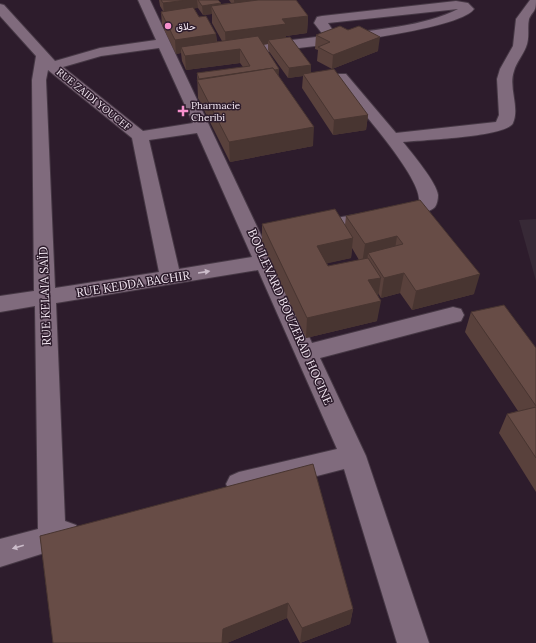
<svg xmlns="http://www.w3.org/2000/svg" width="536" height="643" viewBox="0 0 536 643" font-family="Lora,Vazirmatn,serif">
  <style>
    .education { fill: #372936 }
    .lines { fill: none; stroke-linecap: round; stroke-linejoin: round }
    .minor-casing { stroke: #463845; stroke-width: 2 }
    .minor { fill: #806b7d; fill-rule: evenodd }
    .wall { fill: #59413c; fill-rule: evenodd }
    .shaded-wall { fill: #483531 }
    .building { fill: #674c46; stroke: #483531 }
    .oneway { fill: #cbbcca }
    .poi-dot { fill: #f790cd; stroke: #2d1c2c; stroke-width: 1.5 }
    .labels { text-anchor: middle; stroke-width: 3; stroke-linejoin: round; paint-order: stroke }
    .far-poi-label { font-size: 10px; fill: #f4e8f3; stroke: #2d1c2c; text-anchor: start }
    .far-street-label { font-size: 10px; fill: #f4e8f3; stroke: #2d1c2c }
    .street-label { font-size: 12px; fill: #f4e8f3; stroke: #2d1c2c }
  </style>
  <rect width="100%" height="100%" fill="#2d1c2c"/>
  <polygon class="education" points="536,219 536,281 519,220"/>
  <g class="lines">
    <defs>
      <g id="minor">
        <path d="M138 0H150L312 343 453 307 461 309 464 315 461 321 453 323 320 358 366 456 429 643H397L344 469 239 496 230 492 226 484 230 476 239 472 337 449 258 270 56 303 65 521 76 525 80 534 76 543 0 567V539L38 529 35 306 0 312V296L34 291 32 80 36 56 0 16V4L4 5 55 61 100 48 156 40ZM159 48 193 123 143 131 63 67 101 56ZM48 70 132 138 159 272 55 288 46 80ZM197 133 252 257 179 269 149 140Z"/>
        <path d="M530 0H536C536 13 533 10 529 19 527 28 530 38 526 47 523 55 516 63 514 71 508 88 520 107 513 123 507 137 420 140 403 142 412 153 437 183 438 195 438 199 437 204 435 207 422 220 335 229 313 233L306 231 303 227 306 223 407 206 419 201C422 177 353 101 336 80L334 77 336 74H346L396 133 496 122 499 115 497 79 500 69 513 46 516 19Z"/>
        <path d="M456 1 468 3 474 9C458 33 273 51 236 55L231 54 229 51 231 48 236 47 324 36 314 23 317 17 322 16ZM458 9C426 26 373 30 336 35L328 23Z"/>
      </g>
    </defs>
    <use href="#minor" class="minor-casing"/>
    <use href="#minor" class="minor"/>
  </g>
  <g class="wall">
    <path d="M159 0H218L221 3V4L231 3 229 0H296L308 16 307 33 286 36V37L311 65V73L368 115 366 130 333 135 302 88 303 76 288 78 268 50V44L263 45 279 69 278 75 313 146 230 162 198 98 197 73 243 67 240 63 186 70 182 61 181 53 176 54 162 25 161 12 163 11 160 6ZM194 8H198L203 15 212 14V23L222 41 217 42 216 34 199 17Z"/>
    <polygon points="316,35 378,51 332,69 317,61 318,50 315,49"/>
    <path d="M420 200 474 294 412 310 400 293 381 298 378 293 377 321 306 338 262 244V224L345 225 346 216ZM352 248 359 260 328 266 327 263 351 258Z"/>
    <polygon points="471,312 536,348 536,492 499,433 507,414 518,411 465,332"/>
    <polygon points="40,536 353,609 350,624 300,643 287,618 227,643 53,643"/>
  </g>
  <g class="shaded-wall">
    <polygon points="187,0 197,0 198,8 164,13 163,3"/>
    <polygon points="234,0 271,0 235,11"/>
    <polygon points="221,3 221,12 211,6 212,14 203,15 202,6"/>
    <polygon points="308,16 307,33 286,36 285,42 268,40 268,44 226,49 225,32 282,19"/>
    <polygon points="216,34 217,48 181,47 181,53 176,54 175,40"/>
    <polygon points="380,37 378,51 332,69 333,55"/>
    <polygon points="240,49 240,63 186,70 185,56"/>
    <polygon points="311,65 311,75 303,74 303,76 288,78 289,68"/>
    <polygon points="279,69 278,84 200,87"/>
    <polygon points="368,115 366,130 333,135 334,120"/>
    <polygon points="314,127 313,146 230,162 229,142"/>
    <polygon points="397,236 394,256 368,253 367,263 362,264 365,244"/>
    <polygon points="353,238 351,258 316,266 317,246"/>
    <polygon points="404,273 400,293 381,298 384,278"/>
    <polygon points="480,274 474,294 412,310 416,291"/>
    <polygon points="381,278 378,297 368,280"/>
    <polygon points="381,301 377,321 306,338 307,318"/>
    <polygon points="288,603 287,618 227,643 222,643 223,629"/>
    <polygon points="353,609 350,624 300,643 302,628"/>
  </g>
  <g class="building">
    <polygon points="161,0 187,0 163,3"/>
    <polygon points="198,0 218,0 221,3 202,6"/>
    <polygon points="258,0 296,0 308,16 282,19 286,24 225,32 211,6"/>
    <polygon points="193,7 199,17 206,16 216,34 175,40 161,12"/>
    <polygon points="340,26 348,30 359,26 380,37 333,55 318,47 330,42 316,35"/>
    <polygon points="258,36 279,69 275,70 273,68 199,79 197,73 250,66 240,49 185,56 181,47"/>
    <polygon points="290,37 311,65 289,68 268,40"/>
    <polygon points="273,68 314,127 229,142 197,80"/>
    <polygon points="334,69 368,115 334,120 303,74"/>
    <polygon points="420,200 480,274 416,291 404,273 384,278 368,253 403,244 397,236 365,244 346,216"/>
    <polygon points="335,209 353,238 317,246 328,266 368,258 381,278 368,280 381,301 307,318 262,224"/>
    <polygon points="504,305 536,348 536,406 471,312"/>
    <polygon points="536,407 536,458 507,414"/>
    <polygon points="313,464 353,609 302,628 288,603 223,629 222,643 53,643 40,536"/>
  </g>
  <defs><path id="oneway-solid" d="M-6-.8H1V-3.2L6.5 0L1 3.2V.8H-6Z"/></defs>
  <g class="oneway">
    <use href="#oneway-solid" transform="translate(204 272) rotate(-9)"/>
    <use href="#oneway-solid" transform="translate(18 547) rotate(164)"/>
  </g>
  <g class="poi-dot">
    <circle cx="168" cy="26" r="4"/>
    <path d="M181 105h4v4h4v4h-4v4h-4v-4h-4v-4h4z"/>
  </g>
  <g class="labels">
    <g class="far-poi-label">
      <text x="176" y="30">حلاق</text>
      <text x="191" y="109">Pharmacie<tspan x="191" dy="12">Cheribi</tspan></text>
    </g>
    <g class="far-street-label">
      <text transform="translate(94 99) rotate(39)" y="4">RUE ZAIDI YOUCEF</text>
    </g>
    <g class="street-label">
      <text transform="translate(133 284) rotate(-9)" y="4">RUE KEDDA BACHIR</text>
      <text transform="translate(45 296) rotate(-92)" y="4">RUE KELAIA SAÏD</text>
      <text transform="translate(290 317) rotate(66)" y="4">BOULEVARD BOUZERAD HOCINE</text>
    </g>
  </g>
</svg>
